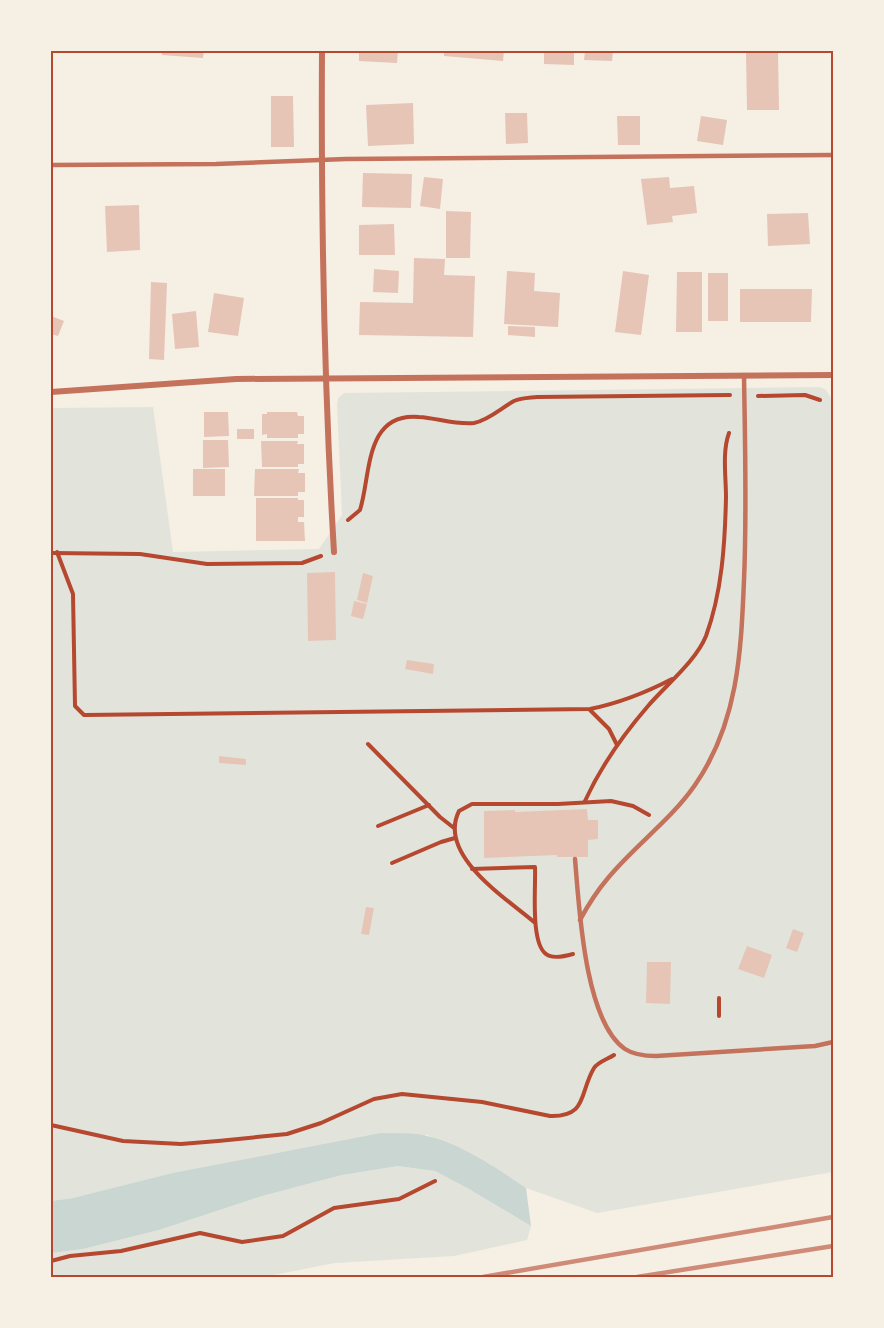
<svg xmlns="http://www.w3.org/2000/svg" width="884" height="1328" viewBox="0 0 884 1328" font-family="'Alegreya Sans',sans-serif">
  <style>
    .green { fill: #e2e4dc }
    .water { fill: #c9d6d2 }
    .building { fill: #e6c5b7 }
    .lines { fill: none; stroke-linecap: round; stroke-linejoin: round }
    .path { stroke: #b5482f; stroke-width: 4 }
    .service { stroke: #c5725c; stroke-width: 4.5 }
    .minor { stroke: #c5725c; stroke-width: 6 }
    .rail { stroke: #cf8b77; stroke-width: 4.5 }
    .neatline { fill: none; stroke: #b5482f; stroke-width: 2 }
  </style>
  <rect width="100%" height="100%" fill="#f6efe4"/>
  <g class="green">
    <polygon points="819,387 825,389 833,400 833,1172 597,1213 526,1188 458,1148 427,1135 298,1150 241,1160 73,1198 51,1201 51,408 153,407 173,552 319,549 342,515 337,404 338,398 344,393"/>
    <polygon points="398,1166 435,1171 469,1189 531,1226 527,1240 454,1256 335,1263 263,1277 51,1277 51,1253 83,1249 159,1230 262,1196 342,1175"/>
  </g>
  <path class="water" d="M381 1133C395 1134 413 1132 427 1136 460 1143 498 1169 526 1188L531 1226 469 1189 435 1171 398 1166 342 1175 262 1196 159 1230 83 1249 51 1253V1201L73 1198 173 1173Z"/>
  <g class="building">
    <polygon points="162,51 204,51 203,58 162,55"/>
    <polygon points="359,51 398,51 397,63 359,61"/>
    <polygon points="444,51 504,51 503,61 444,56"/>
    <polygon points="544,51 574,51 574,65 544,64"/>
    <polygon points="585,51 613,51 612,61 584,60"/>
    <polygon points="746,53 778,53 779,110 747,110"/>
    <polygon points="271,96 293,96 294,147 271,147"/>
    <polygon points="413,103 414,144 368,146 366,105"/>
    <polygon points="505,113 527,113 528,143 506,144"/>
    <polygon points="617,116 640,116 640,145 618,145"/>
    <polygon points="701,116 727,120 723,145 697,141"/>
    <polygon points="363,173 412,174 411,208 362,207"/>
    <polygon points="424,177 443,179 440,209 420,206"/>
    <polygon points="669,177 670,188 694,186 697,213 672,216 673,222 647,225 641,179"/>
    <polygon points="139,205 140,250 107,252 105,206"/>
    <polygon points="446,211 471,212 470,258 446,258"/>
    <polygon points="808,213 810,244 768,246 767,214"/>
    <polygon points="394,224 395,255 359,255 359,225"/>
    <polygon points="414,258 445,259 444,275 475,276 473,337 359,335 360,302 413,303"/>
    <polygon points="374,269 399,271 398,293 373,292"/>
    <polygon points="507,271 535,273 534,291 560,293 558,327 504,324"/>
    <polygon points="623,271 649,275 641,335 615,332"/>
    <polygon points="677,272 702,272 702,332 676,332"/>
    <rect x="708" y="273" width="20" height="48"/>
    <polygon points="151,282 167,283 164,360 149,359"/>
    <polygon points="740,289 812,289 811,322 740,322"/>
    <polygon points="214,293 244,298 238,336 208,332"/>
    <polygon points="196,311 199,347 175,349 172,314"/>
    <polygon points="51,316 64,321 58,336 51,334"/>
    <polygon points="508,326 535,327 535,337 508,335"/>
    <polygon points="204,412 228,412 229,436 204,437"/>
    <polygon points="267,412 297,412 298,416 304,416 304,434 298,434 298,438 267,438 267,434 262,435 262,414 267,414"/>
    <rect x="237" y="429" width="17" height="10"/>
    <polygon points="203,440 228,440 229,467 203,468"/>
    <polygon points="261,441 298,441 297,444 304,444 304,464 298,464 298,467 262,467"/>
    <rect x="193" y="469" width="32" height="27"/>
    <polygon points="255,469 299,469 298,473 305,473 305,492 298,492 298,496 254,496"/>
    <polygon points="256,498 298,498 298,500 304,500 304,517 298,517 298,522 304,522 305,541 256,541"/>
    <polygon points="335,572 336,640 308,641 307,573"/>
    <polygon points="363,573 373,576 367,603 357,600"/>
    <polygon points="354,601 367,604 363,619 351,616"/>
    <polygon points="407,660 434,664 433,674 405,669"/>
    <polygon points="219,756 246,759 246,765 219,763"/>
    <polygon points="587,809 588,820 598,820 598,839 588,840 588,857 557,857 557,855 484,858 484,811 515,810 515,812"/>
    <polygon points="366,907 374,908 369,935 361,934"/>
    <polygon points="793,929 804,933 797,952 786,948"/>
    <polygon points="747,946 772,955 764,978 738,969"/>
    <polygon points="647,962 671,962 670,1004 646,1003"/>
  </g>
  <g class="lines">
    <g class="path">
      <polyline points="758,396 805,395 820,400"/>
      <path d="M348 520 360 510C371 476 364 412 419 417 437 418 455 425 474 423 489 420 501 408 514 401 521 398 529 398 537 397L730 395"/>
      <path d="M57 552 73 594 75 706 84 715 590 709C620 703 645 693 672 679"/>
      <polyline points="51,553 140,554 207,564 302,563 321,556"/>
      <polyline points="590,710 609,729 617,745"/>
      <polyline points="368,744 440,817 454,828"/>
      <path d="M585 801C601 766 623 735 648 706 666 685 696 661 706 636 722 592 725 544 726 497 726 477 722 452 729 433"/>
      <polyline points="378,826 429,805"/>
      <polyline points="392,863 441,842 455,838"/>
      <path d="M472 869 535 867C536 885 530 943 546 954 552 959 566 956 573 954"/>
      <path d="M534 922C506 898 437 855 459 811L472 804H558L611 801 633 806 649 815"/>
      <polyline points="719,998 719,1016"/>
      <path d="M51 1125 123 1141 181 1144 218 1141 287 1134 321 1123 374 1099 402 1094 482 1102 550 1116C588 1117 579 1093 594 1068 598 1062 608 1059 614 1055"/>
      <polyline points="51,1261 70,1256 121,1251 200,1233 242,1242 283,1236 334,1208 399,1199 435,1181"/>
    </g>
    <g class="service">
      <polyline points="51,165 216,164 346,159 833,155"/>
      <path d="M575 859C579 904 584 1021 625 1049 634 1055 645 1056 656 1056L815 1046 833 1042"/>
      <path d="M580 920C588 905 597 891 608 878 635 845 670 821 695 785 738 723 741 653 744 580 747 512 745 444 744 375"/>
    </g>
    <g class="minor">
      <path d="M322 51C321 218 324 385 334 552"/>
      <polyline points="51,392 236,379 833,375"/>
    </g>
    <g class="rail">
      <polyline points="483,1277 833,1217"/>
      <polyline points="637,1277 833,1246"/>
    </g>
  </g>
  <rect width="884" height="1328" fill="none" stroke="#f6efe4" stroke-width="105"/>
  <rect x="52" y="52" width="780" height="1224" class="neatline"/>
</svg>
